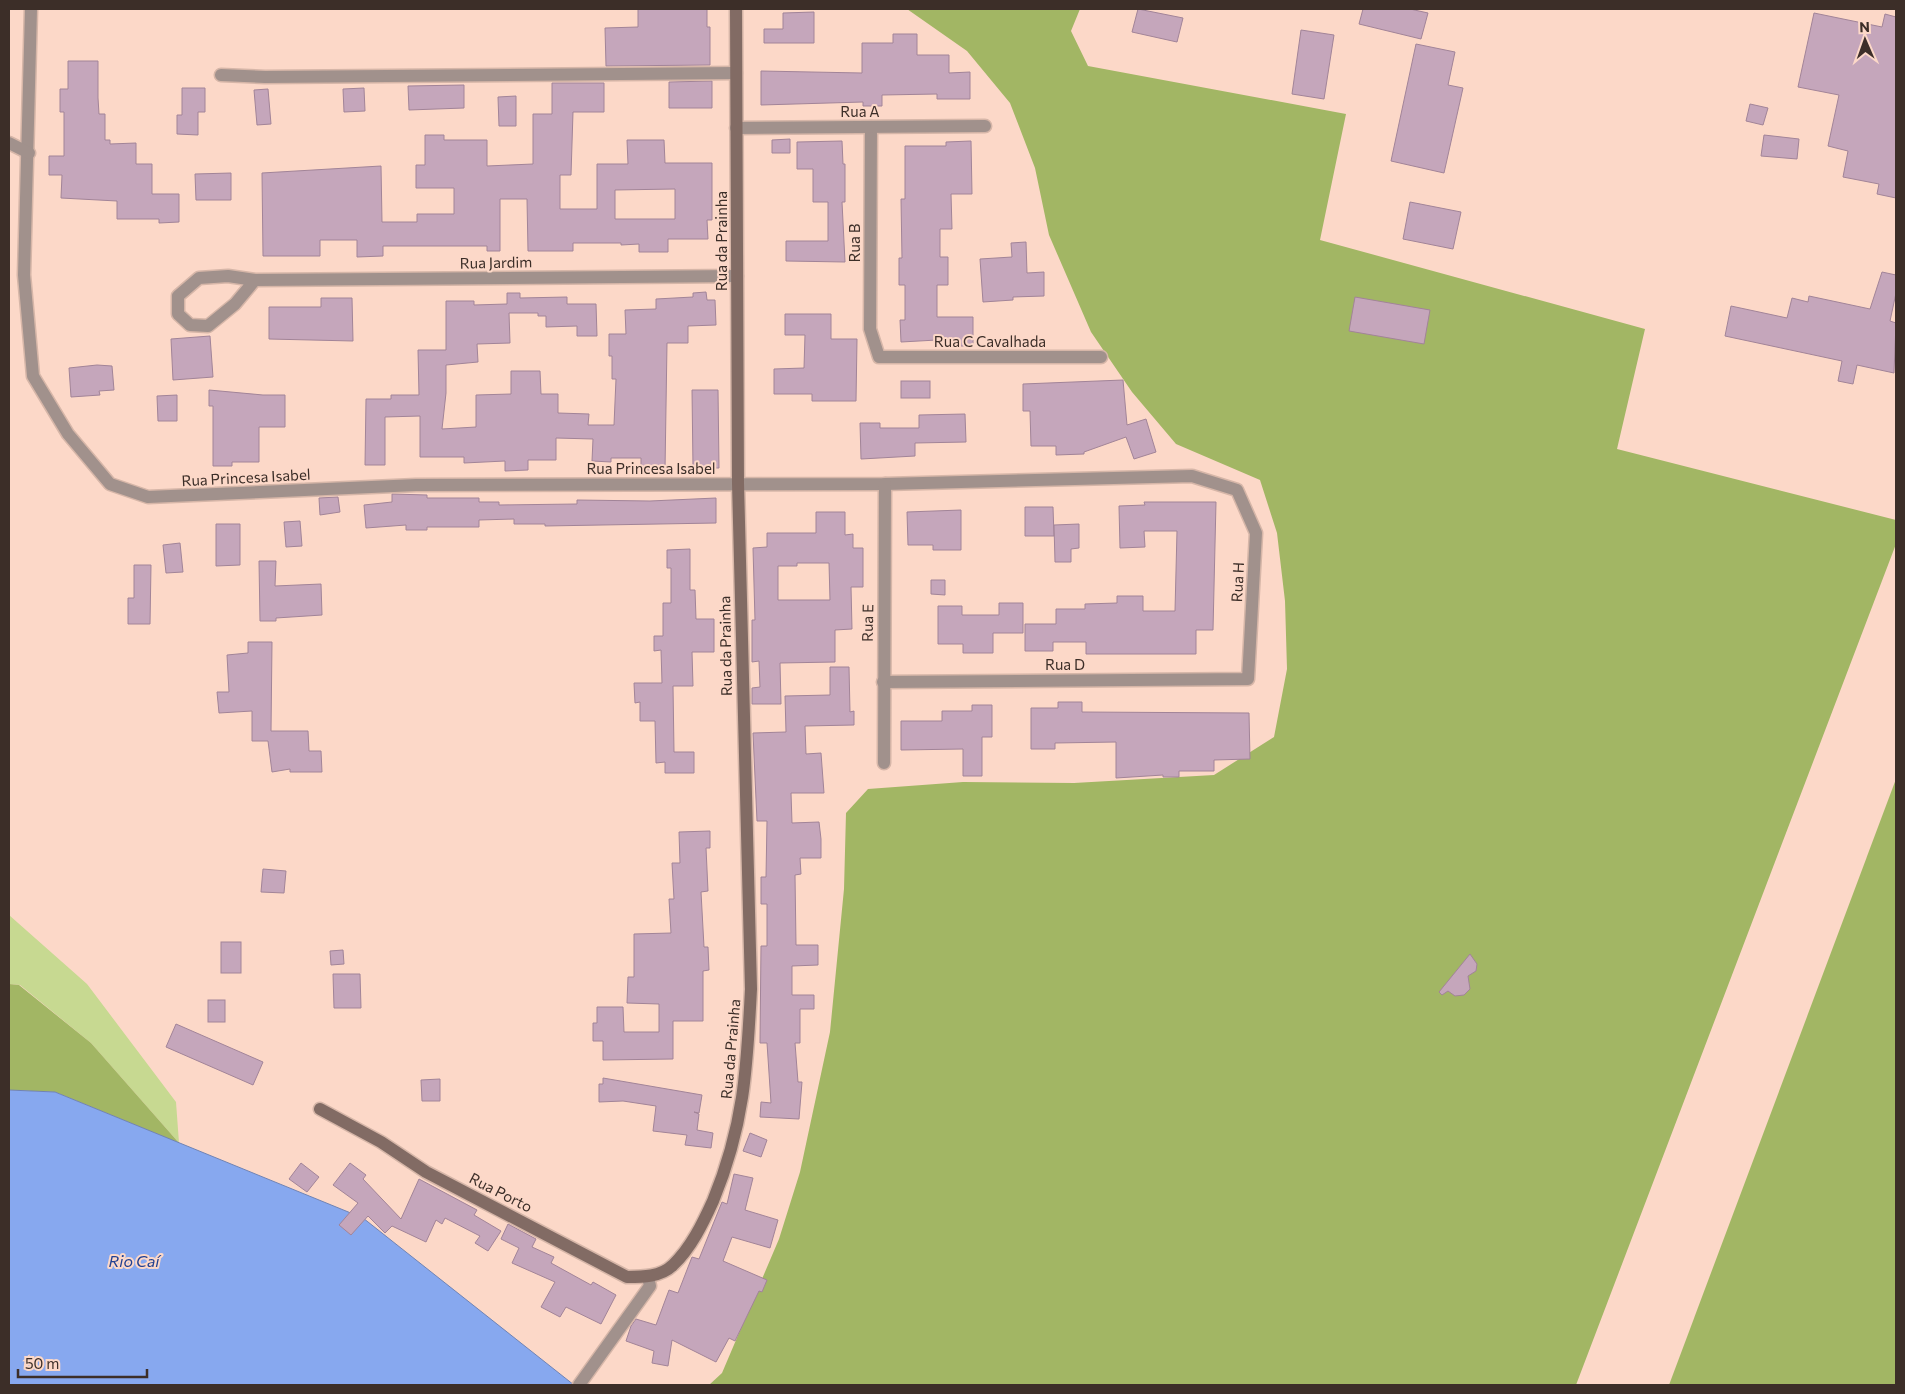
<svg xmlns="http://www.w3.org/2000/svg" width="1905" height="1394" viewBox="0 0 1905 1394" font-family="Commissioner,sans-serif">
  <rect width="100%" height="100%" fill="#fcd8c8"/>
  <!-- green -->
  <path fill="#c7d991" d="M9,915L87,984L176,1102L179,1143L91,1043L20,985L9,984Z"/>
  <!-- forest -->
  <g fill="#a2b664">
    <path d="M907,9H1080L1071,31L1088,66L1346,114L1320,240L1645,329L1617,449L1896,520V544L1576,1385H709L722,1373L779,1239L800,1172L830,1032L844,889L846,813L868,789L963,782L1074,783L1214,775L1274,737L1287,669L1285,601L1277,533L1260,480L1176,444L1132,392L1091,332L1049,235L1035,168L1010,103L967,51Z"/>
    <path d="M1896,779V1385H1669Z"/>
    <path d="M9,984L19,985L91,1043L179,1143L55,1092L9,1090Z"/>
  </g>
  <!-- water -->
  <path fill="#87a8ef" stroke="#7083b3" d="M9,1090L55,1092L363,1218L574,1385H9Z"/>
  <!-- building -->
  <g fill="#c5a6bb" stroke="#a28498" fill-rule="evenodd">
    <path d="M638,9H707V27H710V65L606,66L605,28L638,27Z"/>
    <path d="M1138,9L1183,18L1177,42L1132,32Z"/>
    <path d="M1363,9H1410L1428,13L1421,39L1359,24Z"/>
    <path d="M814,12V43H764V29H783V13Z"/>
    <path d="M1814,13L1882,27L1885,14L1896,17V198L1877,194L1879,184L1843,177L1848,151L1828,146L1839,95L1798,87Z"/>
    <path d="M1301,30L1334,35L1324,99L1292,94Z"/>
    <path d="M893,34H917V55H949V73L970,72V99H937V94L882,95V106H863V102L761,105V71L862,73V43H893Z"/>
    <path d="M1416,44L1455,52L1448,85L1463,88L1444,173L1391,161Z"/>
    <path d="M68,61H98V98L99,114H105V140H110V144L136,143V164H152V194H179V222L159,223V219H117V201L61,198L62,175H49V156H64V112H60V89H68Z"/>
    <path d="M712,81V108H669V82Z"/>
    <path d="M552,83H604V112H573L571,175H560V209H597V164H628L627,140H664L665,163H712V220H707L708,239H668V252H639V244L621,245V243H573V251H528L527,199H500V251H487V246H383V256L357,257V240H320V256H263L262,173L381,166L382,222H417V214H454V188H416V165H425V135H444V140H487V166L533,164V114H552ZM675,189V219H615V190Z"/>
    <path d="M464,85V108L409,110L408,86Z"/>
    <path d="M182,88H205V112H198V135L177,134V115H182Z"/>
    <path d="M364,88L365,111L344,112L343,89Z"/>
    <path d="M268,89L271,124L257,125L254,90Z"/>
    <path d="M516,96V126H499L498,97Z"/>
    <path d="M1750,104L1768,108L1763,125L1746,121Z"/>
    <path d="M1764,135L1799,139L1797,159L1761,156Z"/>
    <path d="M790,139V153H772V140Z"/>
    <path d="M842,141L843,164H845V202H842L845,262L786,261V241H828V202H813V169H797V142Z"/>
    <path d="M971,141L972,194H951L952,229H940V257H948V285H937V317H973V346H955V339L901,342L900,320H905V285H899V258H902L901,199H905V146H946V142Z"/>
    <path d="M231,173V200H196L195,174Z"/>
    <path d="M1410,202L1461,212L1453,249L1403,239Z"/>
    <path d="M1026,242L1027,273L1044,272V296L1013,297V300L983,302L980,259L1012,257L1011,243Z"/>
    <path d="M1882,272L1896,275V293L1890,321L1896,323L1894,373L1857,365L1853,384L1838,381L1842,361L1725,336L1731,306L1787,318L1792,298L1808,302L1809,296L1870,309Z"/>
    <path d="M706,292L707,300H715L716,325L688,326V343H667L665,470H641V458H611V462L592,461L593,439L556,438V460H528V470L505,471V461L464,463V457H420V416L385,417V465H365L366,399H391V395H419L418,350H446V301H474V305L507,304V293H520V298L567,297V304H596L597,336H577V326L546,327V316H538V313H509L510,343L477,344L478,362L446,365V393L442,429L476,427V395L511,394V371H540L541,394H558V413L589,414L588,425H614L616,379H612V356H609V334H626L625,310L656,309V299L693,297V293Z"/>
    <path d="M1355,297L1430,310L1424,344L1349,331Z"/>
    <path d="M321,298H352L353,341L269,339V307H321Z"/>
    <path d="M785,314H831V339H857L856,401H812V394H774V369L804,368L805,335H785Z"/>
    <path d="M210,336L213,377L173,380L171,339Z"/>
    <path d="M97,365L112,366L114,390L99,391L100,395L71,397L69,368Z"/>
    <path d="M1123,380L1127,425L1146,419L1156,452L1134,459L1126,437L1084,452V454L1056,455V446H1031L1030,411H1023V384Z"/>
    <rect x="901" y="381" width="29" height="17"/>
    <path d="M209,390L263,395H285V427H259V462H232V466H213V406H209Z"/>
    <path d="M692,390H718L719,468H693Z"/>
    <path d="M177,395V421H158L157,396Z"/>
    <path d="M965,414L966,442L915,443V456L861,459L860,423H880V428H919V415Z"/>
    <path d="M392,494L427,495V498H479V502H499V505L577,504V500L650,501L716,498V523L545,526V524H514V519L479,520V527H427V530H406V525L366,528L364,505L392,502Z"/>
    <path d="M338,497L340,512L320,515L319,498Z"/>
    <path d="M1144,502H1216L1213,630H1196V654H1086V642H1053V651H1025V624H1056V609H1085V604L1117,603V596H1143V611H1175L1177,531H1144L1145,547L1120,548L1119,506L1145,505Z"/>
    <path d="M1025,507H1053L1054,536H1025Z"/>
    <path d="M961,510V550H933V545H908L907,512Z"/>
    <path d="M816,512H845V535L853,534V548H863V587H851L852,629L835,630V662L780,663L781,704H752V688L760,687L759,661L752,662V620H755L753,548L767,547V533H816ZM797,563H829L830,600H778V566H797Z"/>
    <path d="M300,521L302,546L286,547L284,522Z"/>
    <path d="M216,524H240V565L216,566Z"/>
    <path d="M1079,524V548L1071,549V562H1055L1054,525Z"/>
    <path d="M180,543L183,572L166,573L163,545Z"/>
    <path d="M690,549V590H695L696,619H714V652H692L693,686H673L674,752H694V773H665V762L656,763L655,721H640V702L635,703L634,683H662L661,650L654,651V636H663V603H671V568H667V550Z"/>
    <path d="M259,561H276L275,586L321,584L322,615L276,618V621H260Z"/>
    <path d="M134,565H151L150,624H128V598H134Z"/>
    <path d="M931,580H945V595L931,594Z"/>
    <path d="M999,603H1023V633H993V653H963V644H938V606H962V615H999Z"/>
    <path d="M248,642H272L271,731H308L309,751H321L322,772H290V769L272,772L268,741H252V711L219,713L217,692H229L227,655L248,653Z"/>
    <path d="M830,667H849L850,712L854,711V725L805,726L806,754L821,753L824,793H791L792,823L819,822L821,839V858H800L801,874L795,875L796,945H818V965L792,966V995H814V1009H800V1043H795L798,1082H802L799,1119L760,1117L761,1102L771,1103L767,1043H760L761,946H767V904H761V877H766L767,821H757L753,733L786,732L785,696L830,695Z"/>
    <path d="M1058,702H1082V712L1249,713L1250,759L1214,760V771H1179V777H1163V775L1116,778V742L1055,743V749H1031V708H1058Z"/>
    <path d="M972,705H992V737H982V776H963V749L901,750V721H942V711H972Z"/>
    <path d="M710,831V848H706L708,891L701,892L704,947H708L709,970L703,971V1021H673V1059L603,1060V1041H593V1023H597V1007H623L624,1032H659V1004L627,1003L628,977H634V934L671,933L669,899H674L672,863H680L679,832Z"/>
    <path d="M263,869L286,871L284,893L261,892Z"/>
    <rect x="221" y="942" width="20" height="31"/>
    <path d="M343,950L344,964L331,965L330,951Z"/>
    <path d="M1470,954L1477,964L1476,971L1468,976L1470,989L1464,995L1455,996L1448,991L1442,995L1439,992Z"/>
    <path d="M333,974H360L361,1008H334Z"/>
    <rect x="208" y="1000" width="17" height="22"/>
    <path d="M176,1024L263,1062L253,1085L166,1047Z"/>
    <path d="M603,1078L702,1095L699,1113L694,1112L699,1114L697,1130L713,1133L711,1148L685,1145L687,1135L653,1131L656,1106L623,1101L599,1102V1084H603Z"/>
    <path d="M440,1079V1101H422L421,1080Z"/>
    <path d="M750,1133L767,1140L761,1157L743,1151Z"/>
    <path d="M301,1163L319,1177L307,1192L289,1179Z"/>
    <path d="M350,1163L366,1175L363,1179L401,1219L419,1179L477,1210L474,1215L501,1231L488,1251L475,1243L480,1236L445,1218L442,1224L436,1220L426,1242L392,1226L385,1233L368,1216L351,1235L339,1225L358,1203L333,1185Z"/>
    <path d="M734,1174L753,1178L745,1210L778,1220L770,1248L732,1237L723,1261L767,1280L762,1292L759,1291L735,1341L729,1338L716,1362L672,1340L668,1366L652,1363L654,1351L626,1341L631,1326L636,1319L656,1325L669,1290L678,1293L692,1257L699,1259L722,1202L727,1204Z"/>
    <path d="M508,1224L536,1239L532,1247L554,1257L551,1263L591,1285L593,1282L616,1295L601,1324L566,1307L560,1317L541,1307L555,1282L512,1263L519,1248L501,1239Z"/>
  </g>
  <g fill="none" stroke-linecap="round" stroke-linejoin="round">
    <defs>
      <g id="street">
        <path d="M31,9L24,275L33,376L68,434L110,484L148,497L416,485L885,484L1192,476L1237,490L1256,533L1248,679L883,682"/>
        <path d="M221,75L265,77L736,73"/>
        <path d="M871,127L870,329L879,357H1101"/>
        <path d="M736,128L985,126"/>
        <path d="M9,143L29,153"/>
        <path d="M255,280L235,304L208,326L190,325L178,314V296L199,278L228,276L255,280L737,276"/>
        <path d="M884,763L885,484"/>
        <path d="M579,1385L650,1286L648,1277"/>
      </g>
      <path id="secondary" d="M320,1109L381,1142L426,1172L627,1277C642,1277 661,1277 673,1265C691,1248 703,1223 713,1201C744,1126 747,1069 751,989L738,483L736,9"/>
    </defs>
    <!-- street casing -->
    <use href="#street" stroke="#d6b6a8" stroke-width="15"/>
    <!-- secondary casing -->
    <use href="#secondary" stroke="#d6b6a8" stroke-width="15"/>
    <!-- street -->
    <use href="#street" stroke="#a1918c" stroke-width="12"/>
    <!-- secondary -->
    <use href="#secondary" stroke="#826b64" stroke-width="12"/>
  </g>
  <g text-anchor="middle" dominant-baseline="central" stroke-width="4" stroke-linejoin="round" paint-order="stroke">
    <!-- street labels -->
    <g font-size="15" fill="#3c2e28" stroke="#fcd8c8">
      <text x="860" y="111">Rua A</text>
      <text transform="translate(721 241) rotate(-90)">Rua da Prainha</text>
      <text transform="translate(854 243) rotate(-90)">Rua B</text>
      <text transform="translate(496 262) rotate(-1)">Rua Jardim</text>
      <text x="990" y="341">Rua C Cavalhada</text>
      <text x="651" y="468">Rua Princesa Isabel</text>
      <text transform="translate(246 477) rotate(-3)">Rua Princesa Isabel</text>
      <text transform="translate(1237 582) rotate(-87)">Rua H</text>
      <text transform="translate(867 623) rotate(-89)">Rua E</text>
      <text transform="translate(725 646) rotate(-91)">Rua da Prainha</text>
      <text x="1065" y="664">Rua D</text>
      <text transform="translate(730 1049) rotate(-85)">Rua da Prainha</text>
      <text transform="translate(501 1192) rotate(27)">Rua Porto</text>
    </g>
    <!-- water labels -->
    <g font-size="16" font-style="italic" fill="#214091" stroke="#fcd8c8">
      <text x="134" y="1260">Rio Caí</text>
    </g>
  </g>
  <!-- border -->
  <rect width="1905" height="1394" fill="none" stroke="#3c2e28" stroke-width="20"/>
  <!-- north arrow -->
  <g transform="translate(1865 40) rotate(358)" stroke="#fcd8c8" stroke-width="4" paint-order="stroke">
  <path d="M0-4L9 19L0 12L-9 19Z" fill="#3c2e28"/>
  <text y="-8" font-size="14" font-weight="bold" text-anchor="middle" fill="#3c2e28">N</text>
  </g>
  <!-- scale -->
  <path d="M18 1369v8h129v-8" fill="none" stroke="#3c2e28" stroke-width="2.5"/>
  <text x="25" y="1369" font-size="15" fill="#3c2e28" stroke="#fcd8c8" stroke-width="4" paint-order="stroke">50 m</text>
</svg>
